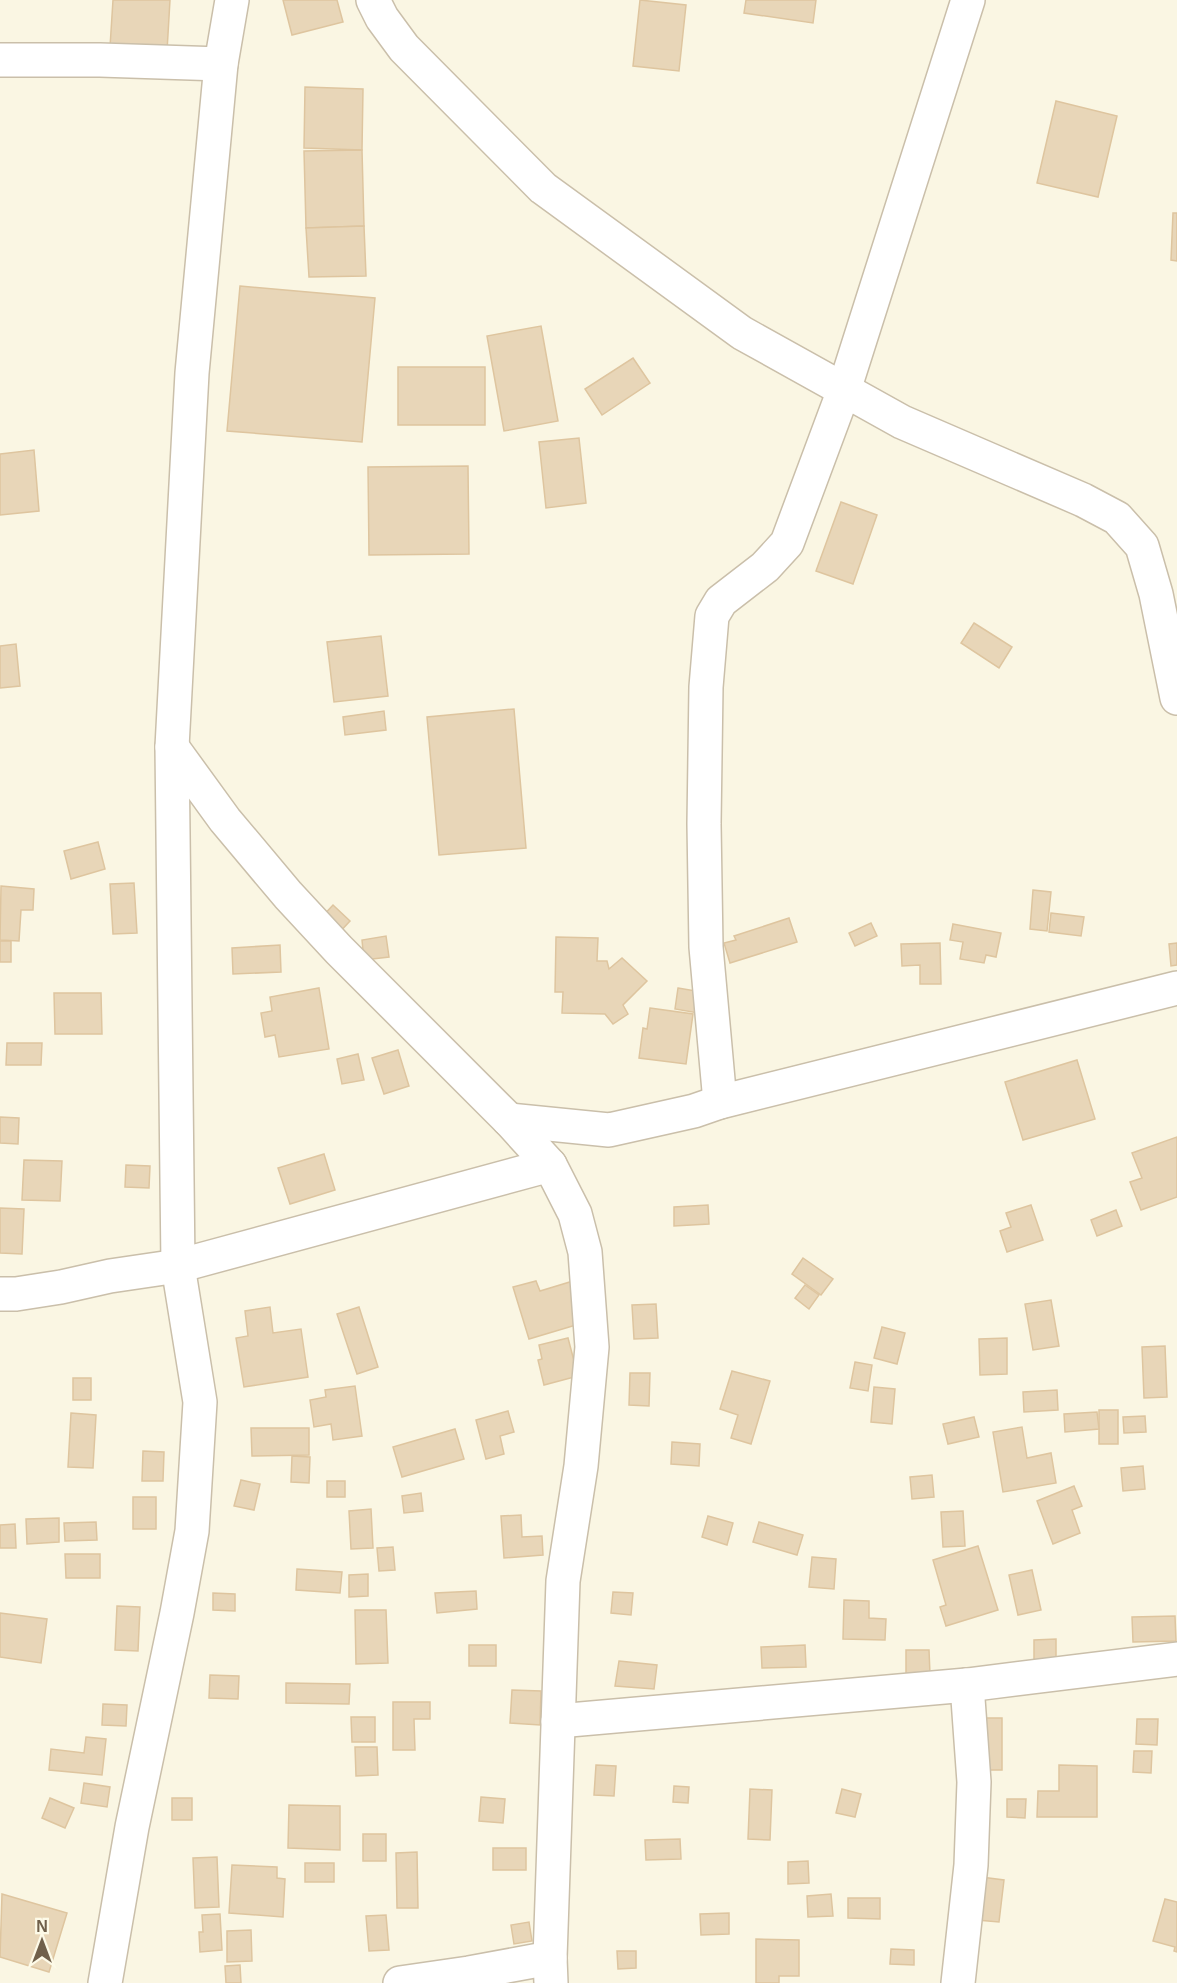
<svg xmlns="http://www.w3.org/2000/svg" width="1177" height="1983" viewBox="0 0 1177 1983" font-family="Helvetica,sans-serif">
  <rect width="100%" height="100%" fill="#faf6e3"/>
  <!-- building -->
  <g fill="#e8d6b8" stroke="#dec59f" stroke-width="1.5">
    <path d="M113,0H170L167,51L110,47Z"/>
    <path d="M283,0H337L343,22L292,35Z"/>
    <path d="M640,0L686,5L679,71L633,66Z"/>
    <path d="M746,0H816L813,23L744,13Z"/>
    <path d="M305,87L363,89L362,150L304,148Z"/>
    <path d="M1056,101L1117,116L1098,197L1037,183Z"/>
    <path d="M362,150L364,226L306,228L304,151Z"/>
    <path d="M1173,213H1177V261L1171,260Z"/>
    <path d="M364,226L366,276L309,277L306,228Z"/>
    <path d="M240,286L375,298L362,442L227,431Z"/>
    <path d="M541,326L558,421L504,431L487,336Z"/>
    <path d="M633,358L650,383L602,415L585,389Z"/>
    <rect x="398" y="367" width="87" height="58"/>
    <path d="M579,438L586,503L546,508L539,442Z"/>
    <path d="M34,450L39,511L0,515V454Z"/>
    <path d="M468,466L469,554L369,555L368,467Z"/>
    <path d="M841,502L877,515L853,584L816,571Z"/>
    <path d="M974,623L1012,647L999,668L961,643Z"/>
    <path d="M381,636L388,696L334,702L327,642Z"/>
    <path d="M16,644L20,686L0,688V646Z"/>
    <path d="M514,709L526,848L439,855L427,717Z"/>
    <path d="M384,711L386,730L345,735L343,717Z"/>
    <path d="M98,842L105,869L71,879L64,851Z"/>
    <path d="M134,883L137,933L113,934L110,884Z"/>
    <path d="M1,886L34,889L33,910H21L19,941L0,940Z"/>
    <path d="M1033,890L1051,892L1047,931L1030,929Z"/>
    <path d="M333,905L350,921L337,935L320,919Z"/>
    <path d="M1051,913L1084,917L1081,936L1049,932Z"/>
    <path d="M789,918L797,942L730,963L724,943L736,940L734,936Z"/>
    <path d="M871,923L877,936L855,946L849,933Z"/>
    <path d="M953,924L1001,933L996,957L986,955L984,963L960,959L963,942L950,940Z"/>
    <path d="M386,936L389,957L364,960L362,940Z"/>
    <path d="M556,937L598,938L597,961H607L609,969L622,958L647,981L623,1005L628,1014L613,1024L605,1014L562,1013L563,992H555Z"/>
    <rect x="0" y="941" width="11" height="21"/>
    <path d="M940,943L941,984H920V965L902,966L901,944Z"/>
    <path d="M1177,943V965L1171,966L1169,944Z"/>
    <path d="M280,945L281,972L233,974L232,948Z"/>
    <path d="M319,988L329,1049L279,1057L275,1035L265,1037L261,1013L272,1011L270,997Z"/>
    <path d="M678,988L702,992L698,1013L675,1009Z"/>
    <path d="M54,993H101L102,1034H55Z"/>
    <path d="M650,1008L693,1014L686,1064L639,1058L643,1028L647,1029Z"/>
    <path d="M7,1043H42L41,1065H6Z"/>
    <path d="M398,1050L409,1086L384,1094L372,1058Z"/>
    <path d="M358,1054L364,1080L342,1084L337,1059Z"/>
    <path d="M1077,1060L1095,1119L1023,1140L1005,1082Z"/>
    <path d="M0,1117L19,1118L18,1144L0,1143Z"/>
    <path d="M1177,1137V1197L1141,1210L1130,1182L1142,1178L1132,1153Z"/>
    <path d="M324,1154L335,1190L290,1204L278,1168Z"/>
    <path d="M24,1160L62,1161L60,1201L22,1200Z"/>
    <path d="M126,1165L150,1166L149,1188L125,1187Z"/>
    <path d="M708,1205L709,1224L674,1226V1207Z"/>
    <path d="M1031,1205L1043,1240L1007,1252L1000,1231L1011,1227L1006,1213Z"/>
    <path d="M0,1208L24,1209L22,1254L0,1253Z"/>
    <path d="M1116,1210L1122,1226L1097,1236L1091,1220Z"/>
    <path d="M803,1258L833,1279L821,1295L792,1274Z"/>
    <path d="M536,1281L540,1291L573,1281L586,1322L529,1339L513,1287Z"/>
    <path d="M805,1285L819,1295L809,1309L795,1298Z"/>
    <path d="M1051,1300L1059,1346L1033,1350L1025,1304Z"/>
    <path d="M656,1304L658,1338L634,1339L632,1305Z"/>
    <path d="M270,1307L273,1333L301,1329L308,1377L244,1387L236,1338L248,1336L245,1311Z"/>
    <path d="M359,1307L378,1367L357,1374L337,1314Z"/>
    <path d="M882,1327L905,1333L897,1364L874,1358Z"/>
    <path d="M568,1338L578,1376L544,1385L538,1360L542,1359L539,1345Z"/>
    <path d="M1007,1338V1374L980,1375L979,1339Z"/>
    <path d="M1165,1346L1167,1397L1144,1398L1142,1347Z"/>
    <path d="M855,1362L872,1365L868,1391L850,1388Z"/>
    <path d="M732,1371L770,1381L751,1444L731,1438L738,1415L720,1409Z"/>
    <path d="M630,1373H650L649,1406L629,1405Z"/>
    <rect x="73" y="1378" width="18" height="22"/>
    <path d="M355,1386L362,1436L333,1440L331,1424L314,1427L310,1400L326,1397L325,1390Z"/>
    <path d="M874,1387L895,1389L892,1424L871,1422Z"/>
    <path d="M1057,1390L1058,1410L1024,1412L1023,1392Z"/>
    <rect x="1099" y="1410" width="19" height="34"/>
    <path d="M508,1411L514,1432L500,1436L504,1454L486,1459L476,1420Z"/>
    <path d="M1097,1412L1099,1429L1065,1432L1064,1414Z"/>
    <path d="M71,1413L96,1415L93,1468L68,1467Z"/>
    <path d="M1145,1416L1146,1432L1124,1433L1123,1417Z"/>
    <path d="M974,1417L979,1437L948,1444L943,1424Z"/>
    <path d="M1022,1427L1027,1458L1051,1453L1056,1483L1003,1492L993,1432Z"/>
    <path d="M251,1428H309V1455L252,1456Z"/>
    <path d="M455,1429L464,1459L402,1477L393,1447Z"/>
    <path d="M672,1442L700,1444L699,1466L671,1464Z"/>
    <path d="M143,1451L164,1452L163,1481H142Z"/>
    <path d="M292,1456L310,1457L309,1483L291,1482Z"/>
    <path d="M1143,1466L1145,1489L1123,1491L1121,1468Z"/>
    <path d="M932,1475L934,1497L912,1499L910,1477Z"/>
    <path d="M241,1480L260,1484L254,1510L234,1506Z"/>
    <rect x="327" y="1481" width="18" height="16"/>
    <path d="M1074,1486L1082,1506L1072,1510L1080,1533L1053,1544L1037,1501Z"/>
    <path d="M421,1493L423,1511L404,1513L402,1496Z"/>
    <rect x="133" y="1497" width="23" height="32"/>
    <path d="M371,1509L373,1548L351,1549L349,1511Z"/>
    <path d="M963,1511L965,1546L943,1547L941,1512Z"/>
    <path d="M521,1515L522,1537L542,1536L543,1555L504,1558L501,1516Z"/>
    <path d="M708,1516L733,1523L727,1545L702,1537Z"/>
    <path d="M59,1518V1542L27,1544L26,1519Z"/>
    <path d="M96,1522L97,1540L65,1541L64,1523Z"/>
    <path d="M759,1522L803,1535L797,1555L753,1542Z"/>
    <path d="M15,1524L16,1548H0V1525Z"/>
    <path d="M978,1546L998,1610L946,1626L940,1607L946,1605L933,1560Z"/>
    <path d="M393,1547L395,1570L379,1571L377,1548Z"/>
    <path d="M65,1554H100V1578H66Z"/>
    <path d="M812,1557L836,1559L834,1589L809,1587Z"/>
    <path d="M297,1569L342,1572L340,1593L296,1590Z"/>
    <path d="M1032,1570L1041,1610L1018,1615L1009,1575Z"/>
    <path d="M368,1574V1596L349,1597V1575Z"/>
    <path d="M476,1591L477,1609L437,1613L435,1593Z"/>
    <path d="M613,1592L633,1593L631,1615L611,1613Z"/>
    <path d="M213,1593L235,1594V1611L213,1610Z"/>
    <path d="M844,1600L869,1601V1618L886,1619L885,1640L843,1639Z"/>
    <path d="M117,1606L140,1607L138,1651L115,1650Z"/>
    <path d="M355,1610H386L388,1663L356,1664Z"/>
    <path d="M0,1613L47,1619L41,1663L0,1657Z"/>
    <path d="M1175,1616L1176,1641L1133,1642L1132,1617Z"/>
    <path d="M1056,1639V1660L1034,1661V1640Z"/>
    <rect x="469" y="1645" width="27" height="21"/>
    <path d="M805,1645L806,1667L762,1668L761,1647Z"/>
    <path d="M906,1650H929L930,1674L906,1675Z"/>
    <path d="M619,1661L657,1665L654,1689L615,1686Z"/>
    <path d="M210,1675L239,1676L238,1699L209,1698Z"/>
    <path d="M286,1683L350,1684L349,1704L286,1703Z"/>
    <path d="M512,1690L541,1691L540,1725L510,1723Z"/>
    <path d="M393,1702H430V1719H414L415,1750H393Z"/>
    <path d="M103,1704L127,1705L126,1726L102,1725Z"/>
    <path d="M351,1717H375V1742H352Z"/>
    <path d="M981,1718H1002V1770H980Z"/>
    <path d="M1137,1719H1158L1157,1745L1136,1744Z"/>
    <path d="M86,1737L106,1739L102,1775L49,1770L51,1749L84,1753Z"/>
    <path d="M355,1747H377L378,1775L356,1776Z"/>
    <path d="M1134,1751H1152L1151,1773L1133,1772Z"/>
    <path d="M596,1765L616,1766L614,1796L594,1795Z"/>
    <path d="M1059,1765L1097,1766V1817H1037L1038,1791H1059Z"/>
    <path d="M84,1783L110,1787L107,1807L81,1803Z"/>
    <path d="M674,1786L689,1787L688,1803L673,1802Z"/>
    <path d="M750,1789L772,1790L770,1840L748,1839Z"/>
    <path d="M842,1789L861,1794L855,1817L836,1813Z"/>
    <path d="M481,1797L505,1799L503,1823L479,1821Z"/>
    <path d="M50,1798L74,1808L65,1828L42,1818Z"/>
    <rect x="172" y="1798" width="20" height="22"/>
    <path d="M1007,1799H1026L1025,1818L1007,1817Z"/>
    <path d="M289,1805L340,1806V1850L288,1848Z"/>
    <rect x="363" y="1834" width="23" height="27"/>
    <path d="M680,1839L681,1859L646,1860L645,1840Z"/>
    <rect x="493" y="1848" width="33" height="22"/>
    <path d="M417,1852L418,1908H397L396,1853Z"/>
    <path d="M217,1857L219,1907L195,1908L193,1858Z"/>
    <path d="M808,1861L809,1883L788,1884V1862Z"/>
    <rect x="305" y="1863" width="29" height="19"/>
    <path d="M232,1865L277,1867V1878L285,1879L283,1917L229,1913Z"/>
    <path d="M981,1877L1004,1880L999,1922L977,1920Z"/>
    <path d="M2,1894L67,1913L49,1972L0,1957Z"/>
    <path d="M831,1894L833,1916L808,1917L807,1896Z"/>
    <path d="M848,1898H880V1919L848,1918Z"/>
    <path d="M1165,1899L1177,1902V1952L1174,1951L1175,1947L1153,1941Z"/>
    <path d="M729,1913V1934L701,1935L700,1914Z"/>
    <path d="M220,1914L222,1950L200,1952L199,1932H203L202,1915Z"/>
    <path d="M386,1915L389,1950L369,1951L366,1916Z"/>
    <path d="M529,1922L532,1941L514,1944L511,1925Z"/>
    <path d="M251,1930L252,1961L227,1962V1931Z"/>
    <path d="M756,1939L799,1940V1976H779V1983H756Z"/>
    <path d="M891,1949L914,1950V1965L890,1964Z"/>
    <path d="M617,1951H636V1968L618,1969Z"/>
    <path d="M240,1965L241,1983H226L225,1966Z"/>
  </g>
  <g fill="none" stroke-linecap="round" stroke-linejoin="round">
    <defs>
      <g id="minor">
        <path d="M373,0L382,18L404,48L543,188L742,333L902,422L1083,500L1117,518L1142,546L1156,594L1177,698"/>
        <path d="M0,60H100L221,64"/>
        <path d="M172,747L225,820L288,895L339,950L509,1120L550,1165L575,1214L585,1252L592,1347L581,1466L563,1581L550,1958L551,1983"/>
        <path d="M720,1102L706,947L704,824L706,687L712,616L721,601L765,567L787,543L844,390L968,0"/>
        <path d="M509,1120L609,1130L694,1111L720,1102L1177,988"/>
        <path d="M0,1294H16L61,1287L110,1276L178,1266L550,1165"/>
        <path d="M558,1721L967,1685L1177,1659"/>
        <path d="M105,1983L132,1827L177,1613L192,1531L200,1402L178,1266L172,747L192,373L221,64L232,0"/>
        <path d="M400,1983L469,1973L550,1958"/>
        <path d="M958,1983L971,1865L974,1782L967,1685"/>
      </g>
    </defs>
    <!-- minor casing -->
    <use href="#minor" stroke="#cabfaa" stroke-width="36"/>
    <!-- minor -->
    <use href="#minor" stroke="#fff" stroke-width="33"/>
  </g>
  <!-- north arrow -->
  <g transform="translate(42 1941)" stroke="#fdfae8" stroke-width="4.5" paint-order="stroke">
  <path d="M0-4.5L10 22L0 15L-10 22Z" fill="#70604b"/>
  <text y="-9" font-size="16" font-weight="bold" text-anchor="middle" fill="#70604b">N</text>
  </g>
</svg>
